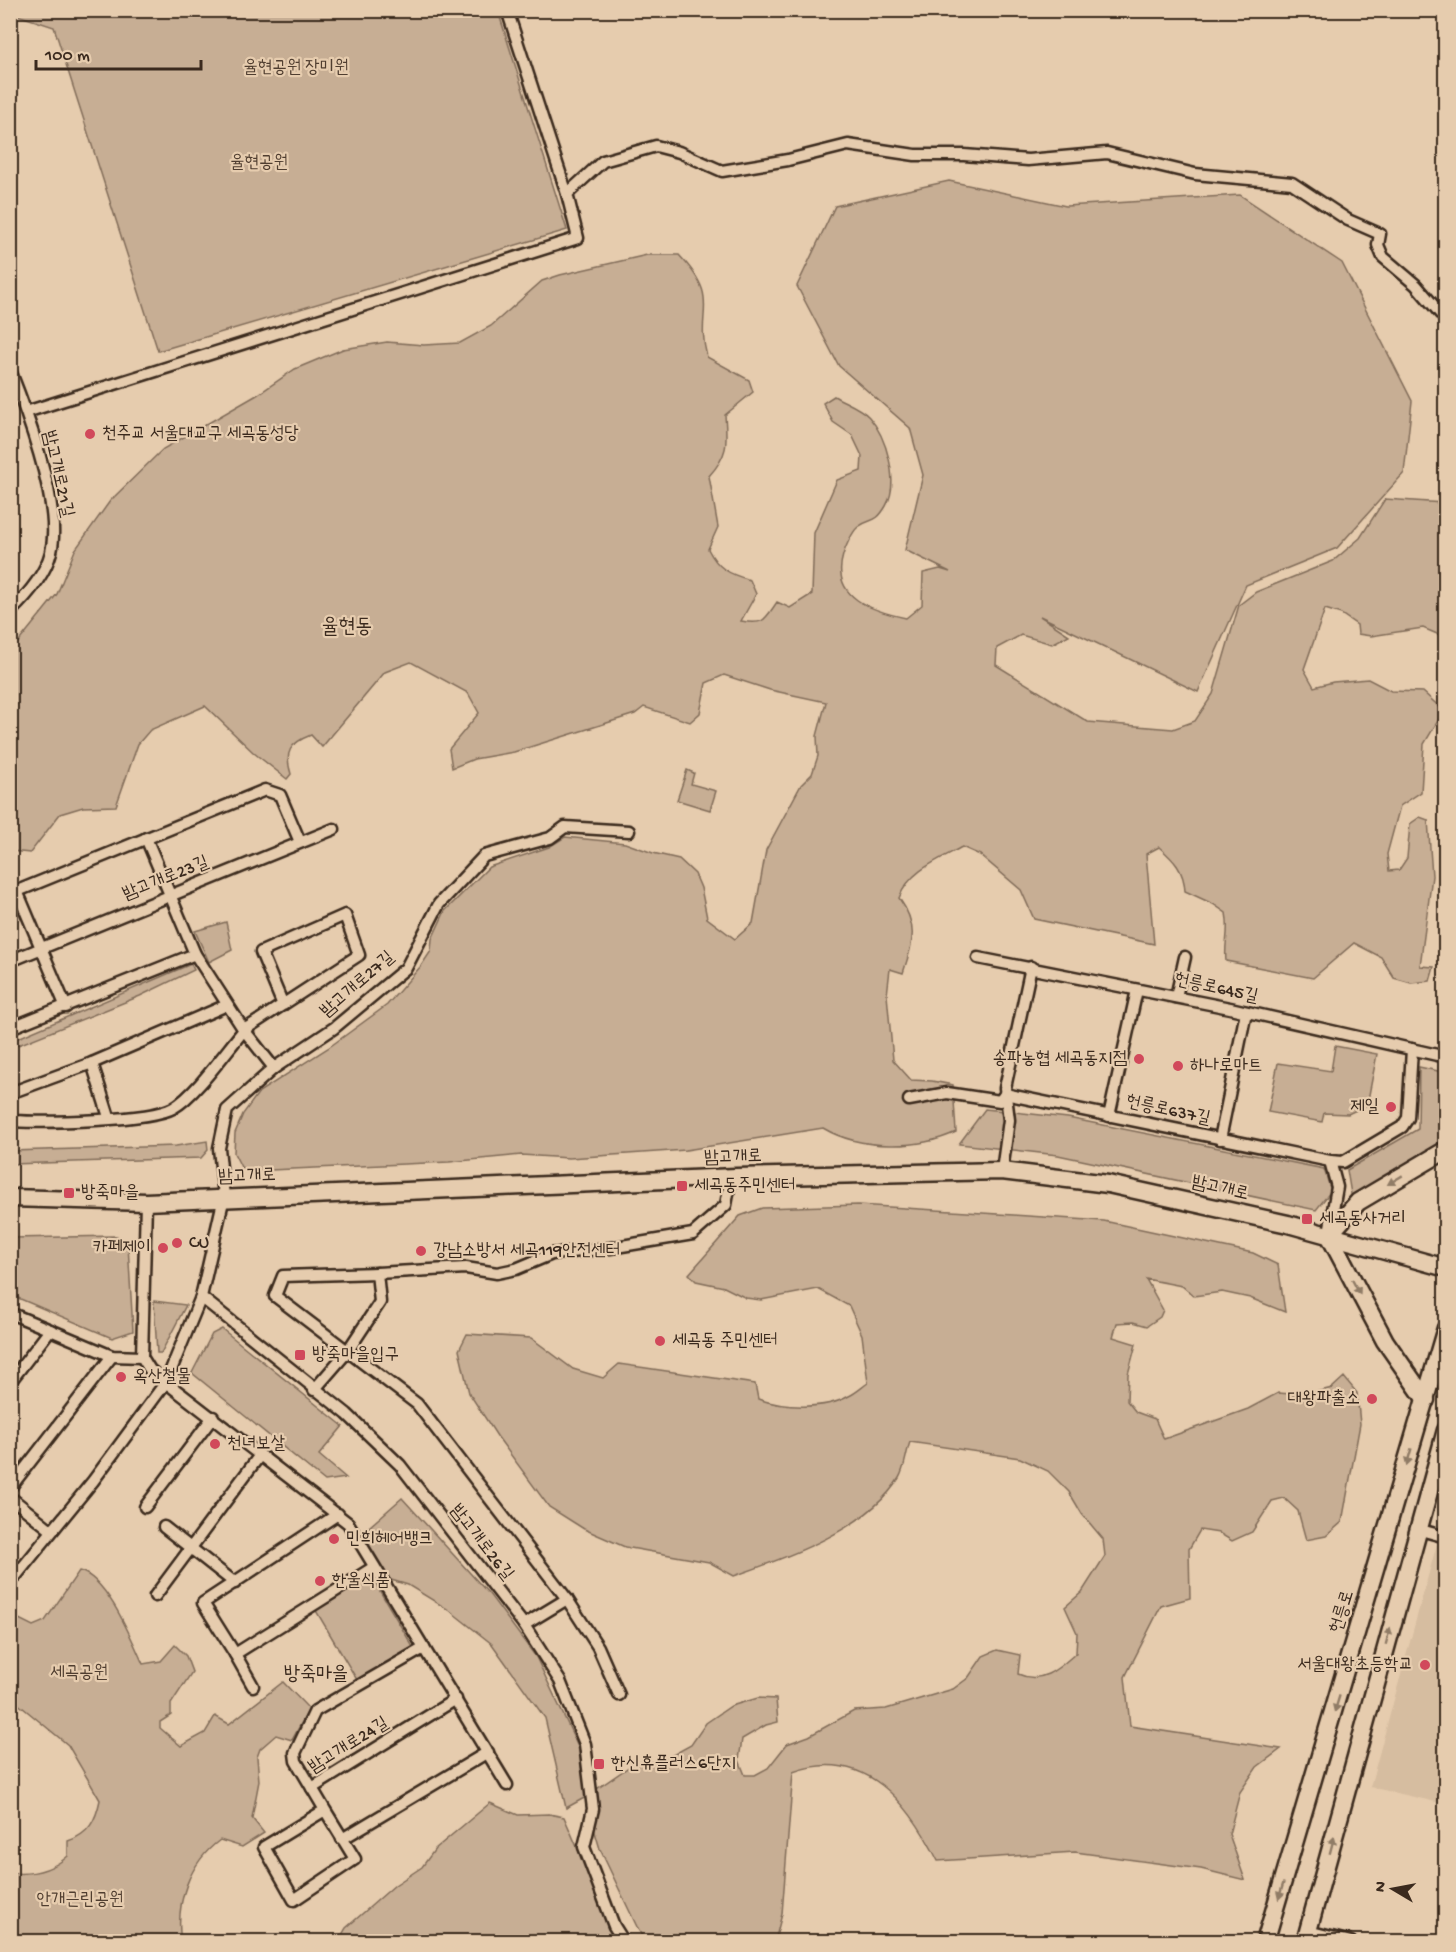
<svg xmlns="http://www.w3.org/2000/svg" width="1456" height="1952" viewBox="0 0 1456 1952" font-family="'Gochi Hand','Poor Story',sans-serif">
  <rect width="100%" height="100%" fill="#e6ccae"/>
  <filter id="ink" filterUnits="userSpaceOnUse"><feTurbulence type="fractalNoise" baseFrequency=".0167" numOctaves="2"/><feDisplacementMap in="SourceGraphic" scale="12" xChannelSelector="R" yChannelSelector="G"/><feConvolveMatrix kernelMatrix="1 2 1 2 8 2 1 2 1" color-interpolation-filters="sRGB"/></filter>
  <g filter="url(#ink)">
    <!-- built -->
    <path fill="#d6bda0" d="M1438,1540L1446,1542L1445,1804L1370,1787Z"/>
    <!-- green -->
    <g fill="#c7ae94" stroke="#816c59" stroke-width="1.5">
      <path d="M10,11H498L567,230L158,351L54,27L11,13Z"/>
      <path d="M949,181L1066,206L1240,195L1342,263L1412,401L1404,473L1337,548L1246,585L1198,692L1040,616L1069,635L1052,644L1021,635L997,648L996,665L1088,722L1173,729L1195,721L1213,694L1239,605L1256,592L1333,561L1360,538L1385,499L1443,503L1442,636L1423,628L1371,636L1358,634L1357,625L1341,614L1325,609L1304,669L1314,687L1333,682L1368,679L1391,691L1423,692L1444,711L1424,744L1421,792L1400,806L1387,854L1389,871L1399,870L1407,858L1410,824L1420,817L1428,820L1432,876L1420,966L1434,967L1430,981L1411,983L1394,978L1381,957L1354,943L1313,978L1226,961C1224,942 1230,932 1226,913L1213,904L1185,891C1184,870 1174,860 1159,847L1146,854L1154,944L1034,919L1021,890L980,855L962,847C938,860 909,871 899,898C919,926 913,942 903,973L890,969L887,995L893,1060L911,1080L932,1081L953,1085L956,1132C918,1150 860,1150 823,1128L686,1150L569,1158L521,1155L449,1162L248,1171L241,1167L234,1153L235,1133L243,1114L259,1092L328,1048L387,1005L421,966L431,951L432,939L445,911L489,867L549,847L565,837L625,843L653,853L679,859L695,874L701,888L707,918L735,939L753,923L766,850L801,785L812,774L818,756L817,736L826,702L770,690L724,675L706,683L700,713L690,722L644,707L635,714L610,722L514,752L474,759L452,768L449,749L479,713L468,693L411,662L385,672L322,747L311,735C290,743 284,752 291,774L287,779L254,753L205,706L150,730L138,744L116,806L83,807L60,814L30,853L11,851V651L57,594L75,550L110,501L163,449L257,395L295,369L343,349L387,342L424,345L460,343L491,326L542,281L560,275L647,255H679C723,302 694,308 707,357L749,380L753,392L725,415C727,443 729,454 709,476L718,527L708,549C718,569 729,574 750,580L756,594L741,621C764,625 764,621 777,602L790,608L812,594L814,533L837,480L861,471L862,456L852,435L833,422L823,403L834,396C844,402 861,408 869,417C886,436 900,482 886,506C875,525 871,517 858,527C852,532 845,548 843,555C830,598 873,611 906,618L922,605L923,573L940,569L950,572L905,550L923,475L910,428L839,366L797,286L835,206Z"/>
      <path d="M687,770L694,773L691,784L716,791L710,810L677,800Z"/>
      <path d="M226,922L232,950L209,962L195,931Z"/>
      <path d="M191,964L194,970L140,996L11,1048V1041Z"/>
      <path d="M1335,1046L1377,1054L1367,1105L1348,1114L1324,1113L1322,1122L1268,1112L1278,1063L1331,1071Z"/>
      <path d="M1419,1067L1438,1071L1445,1080L1443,1143L1352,1200L1347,1170L1418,1129Z"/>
      <path d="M985,1109L1068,1118L1324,1169L1331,1191L1316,1210L1058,1155L959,1144Z"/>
      <path d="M207,1141L208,1150L201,1158L11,1164V1151L176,1146Z"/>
      <path d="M858,1205L1104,1221L1253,1253L1278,1265L1285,1312L1250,1298L1222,1292L1194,1296L1182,1286L1146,1279L1163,1310L1160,1317L1147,1326L1133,1322L1117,1323L1113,1337L1136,1344L1128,1374L1127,1401L1136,1412L1155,1419L1164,1439L1248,1409L1278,1393L1304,1395L1332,1388L1344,1377L1357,1393L1360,1424L1342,1522L1326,1536L1306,1540L1298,1511L1284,1498L1272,1501L1252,1532L1232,1541L1219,1533L1200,1530L1189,1549L1190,1598L1161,1606L1125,1677L1130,1726L1281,1749L1257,1767L1240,1792L1229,1834L1245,1880L1201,1869L1075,1852L938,1861C909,1803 865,1746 793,1772L782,1914L775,1941H645L639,1931L600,1849L590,1815L594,1791L636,1762H660L691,1745L706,1723L731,1706L758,1698L776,1699L778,1722L766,1725L742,1739L739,1760L745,1775H755L768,1768L787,1744L809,1736L854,1711L886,1709L953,1689L968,1678L983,1656L997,1650L1020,1655L1018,1674C1042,1685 1059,1668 1076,1653L1077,1633L1065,1607L1082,1592L1105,1556L1103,1539L1082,1514L1069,1492L1048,1471L1020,1458L910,1442C906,1453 905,1468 899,1478C868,1529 788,1557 734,1576L709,1562L625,1547L584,1529L549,1507L497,1436L469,1393L459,1350L467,1334L531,1338L573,1369L603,1378L619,1364L755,1384L758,1399C783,1408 825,1410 849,1396C856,1393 862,1387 868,1383L862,1335L849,1306L818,1289L761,1300L746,1298L724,1287L696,1281L689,1274L740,1216L762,1208Z"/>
      <path d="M117,1236L128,1245L133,1331L112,1338L11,1295V1238Z"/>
      <path d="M154,1301L186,1305L161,1353H157Z"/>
      <path d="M222,1329L343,1426L319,1455L346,1478L325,1481L192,1373L212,1334Z"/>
      <path d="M402,1498L489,1594L536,1657L578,1746L586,1797L566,1808L545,1718L492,1644L449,1610L408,1585L388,1579L361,1534Z"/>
      <path d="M79,1571C107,1577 132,1640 143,1664L161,1661L175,1645L186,1656L192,1672L171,1704V1715L160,1722V1728L181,1746L205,1733L215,1716L229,1724L283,1682L309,1709L292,1740L276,1735L260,1749L257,1757L259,1781L252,1818L264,1833L242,1847L220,1840C189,1863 175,1903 181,1941H11V1873C32,1875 51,1871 68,1856V1841C89,1834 96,1820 100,1800L68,1745L11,1698V1615L33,1626L45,1621Z"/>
      <path d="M371,1576L413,1647L357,1680L315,1609Z"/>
      <path d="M490,1803L518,1815L549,1814L564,1817L618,1941L338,1942L346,1928L395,1885L422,1867L435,1849Z"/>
    </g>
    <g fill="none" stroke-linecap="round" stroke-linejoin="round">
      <defs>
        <g id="minor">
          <path d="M567,194L603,161L656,146L679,152L722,171L788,160L848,145L915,155H964L1028,160L1107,153L1195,174L1292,183L1348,220L1380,234L1378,245L1383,257L1416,285L1446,320"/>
          <path d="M10,370C27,413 62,507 51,552C45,575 28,595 10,612"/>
          <path d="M26,412L578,238L567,194L507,10"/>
          <path d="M17,891L66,1007"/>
          <path d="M10,894L265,790L280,795L300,842"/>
          <path d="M978,958L1230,1008L1446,1057"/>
          <path d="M10,961L334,829"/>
          <path d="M1176,997L1185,957"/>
          <path d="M10,1028L195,954"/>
          <path d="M92,1063L109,1117"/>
          <path d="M274,1068L244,1030L359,955L345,915L261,952L283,1005"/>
          <path d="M10,1093L92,1063L227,1005"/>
          <path d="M1005,1094L1330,1161"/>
          <path d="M909,1100L947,1093L1000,1101L1005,1094"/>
          <path d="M1109,1116L1137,990"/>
          <path d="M10,1117L14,1121C43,1123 150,1121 173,1108C196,1095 226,1051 244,1030L195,954L146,838"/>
          <path d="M1220,1139L1246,1012"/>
          <path d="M1002,1171L1009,1120L1005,1088L1031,967"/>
          <path d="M146,1202L142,1357L150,1370L348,1523L507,1785"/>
          <path d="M1329,1233L1337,1187L1330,1161L1343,1162L1402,1127L1408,1118L1412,1049"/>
          <path d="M377,1273L466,1268L497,1273L516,1269L552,1254L610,1248L693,1234L726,1205L731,1177"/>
          <path d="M10,1313L112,1356L142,1357"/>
          <path d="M10,1382L50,1330"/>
          <path d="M314,1390L347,1352L380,1302L377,1273L283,1276L275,1296L417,1404L567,1599L598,1647L619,1695"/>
          <path d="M10,1488L112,1356"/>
          <path d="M10,1497L51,1530"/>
          <path d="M145,1507L213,1417"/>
          <path d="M164,1527L235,1583"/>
          <path d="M1417,1529L1446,1537"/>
          <path d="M10,1583L93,1481L166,1382L201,1297"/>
          <path d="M155,1596L260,1455"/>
          <path d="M524,1625L567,1599"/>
          <path d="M235,1654L203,1603L338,1514"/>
          <path d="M253,1686L235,1654L374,1567"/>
          <path d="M312,1788L456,1699"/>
          <path d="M325,1810L355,1859L294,1900L264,1847L325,1810L296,1761L295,1753L315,1711L424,1648"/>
          <path d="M342,1839L488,1752"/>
          <path d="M1308,1931L1351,1942"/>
          <path d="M624,1942L614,1926L584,1847L593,1809L585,1744L560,1681L524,1625L400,1465L347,1414L201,1297L224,1197L219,1148L227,1110L274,1068L334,1028L406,968L439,904L484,856L550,838L565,827L629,831"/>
        </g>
        <g id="primary">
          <path d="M10,1198L146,1202L736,1177L1002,1171L1108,1184L1288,1224L1446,1268"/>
          <path d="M1329,1235L1385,1341L1426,1400"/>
          <path d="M1329,1235L1358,1202L1446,1150"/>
          <path d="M1265,1942L1446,1328"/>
          <path d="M1305,1942L1446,1430"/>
        </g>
      </defs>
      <!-- minor casing -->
      <use href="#minor" stroke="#3b2a1e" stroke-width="15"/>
      <!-- primary casing -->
      <use href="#primary" stroke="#3b2a1e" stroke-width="21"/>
      <!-- minor -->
      <use href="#minor" stroke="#e6ccae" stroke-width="10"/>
      <!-- primary -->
      <use href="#primary" stroke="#e6ccae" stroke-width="16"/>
    </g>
    <!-- one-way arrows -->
    <defs><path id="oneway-solid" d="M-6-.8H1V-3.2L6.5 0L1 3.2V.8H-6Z" transform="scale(1.5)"/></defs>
    <g fill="#907b66">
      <use href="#oneway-solid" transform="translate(1395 1180) rotate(149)"/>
      <use href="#oneway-solid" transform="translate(1356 1287) rotate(62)"/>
      <use href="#oneway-solid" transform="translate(1409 1457) rotate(106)"/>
      <use href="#oneway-solid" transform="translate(1388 1636) rotate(-75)"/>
      <use href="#oneway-solid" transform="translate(1337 1704) rotate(107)"/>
      <use href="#oneway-solid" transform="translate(1332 1845) rotate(-75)"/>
      <use href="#oneway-solid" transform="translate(1281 1891) rotate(107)"/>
    </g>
  </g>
  <!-- markers -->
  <g fill="#d1495b" stroke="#e6ccae" stroke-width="2">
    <circle cx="90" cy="434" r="6"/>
    <circle cx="1139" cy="1059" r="6"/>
    <circle cx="1178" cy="1066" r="6"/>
    <circle cx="1391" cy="1107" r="6"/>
    <rect x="676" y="1180" width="12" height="12" rx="3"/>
    <rect x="63" y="1187" width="12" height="12" rx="3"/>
    <rect x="1301" y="1213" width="12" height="12" rx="3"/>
    <circle cx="177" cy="1243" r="6"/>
    <circle cx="163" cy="1248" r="6"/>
    <circle cx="421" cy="1251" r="6"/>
    <circle cx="660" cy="1341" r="6"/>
    <rect x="294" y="1349" width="12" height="12" rx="3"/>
    <circle cx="121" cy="1377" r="6"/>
    <circle cx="1372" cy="1399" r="6"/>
    <circle cx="215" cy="1444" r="6"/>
    <circle cx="334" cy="1539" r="6"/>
    <circle cx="320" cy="1581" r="6"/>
    <circle cx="1425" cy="1665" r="6"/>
    <rect x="593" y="1758" width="12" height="12" rx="3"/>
  </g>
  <g text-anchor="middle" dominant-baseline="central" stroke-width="4.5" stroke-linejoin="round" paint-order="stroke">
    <!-- park labels -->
    <g font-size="18" fill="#503e30" stroke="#e6ccae">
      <text x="296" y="68">율현공원 장미원</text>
      <text x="259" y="163">율현공원</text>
      <text x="79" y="1673">세곡공원</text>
      <text x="80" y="1900">안개근린공원</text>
    </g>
    <!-- poi labels -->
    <g font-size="18" fill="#3b2a1e" stroke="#e6ccae" text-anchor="start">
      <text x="102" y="434">천주교 서울대교구 세곡동성당</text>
      <text x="1127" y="1059" text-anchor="end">송파농협 세곡동지점</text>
      <text x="1190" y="1066">하나로마트</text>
      <text x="1379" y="1107" text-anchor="end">제일</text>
      <text x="694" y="1186">세곡동주민센터</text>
      <text x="81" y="1193">방죽마을</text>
      <text x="1319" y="1219">세곡동사거리</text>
      <text x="189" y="1243">CU</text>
      <text x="151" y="1248" text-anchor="end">카페제이</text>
      <text x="433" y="1251">강남소방서 세곡119안전센터</text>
      <text x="672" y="1341">세곡동 주민센터</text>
      <text x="312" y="1355">방죽마을입구</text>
      <text x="133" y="1377">옥산철물</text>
      <text x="1360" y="1399" text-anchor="end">대왕파출소</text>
      <text x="227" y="1444">천녀보살</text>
      <text x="346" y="1539">민희헤어뱅크</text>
      <text x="332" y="1581">한울식품</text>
      <text x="1413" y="1665" text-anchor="end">서울대왕초등학교</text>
      <text x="611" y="1764">한신휴플러스6단지</text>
    </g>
    <!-- street labels -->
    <g font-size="18" fill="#3b2a1e" stroke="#e6ccae">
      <text transform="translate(57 474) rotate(77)">밤고개로21길</text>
      <text transform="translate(166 879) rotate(-22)">밤고개로23길</text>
      <text transform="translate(358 985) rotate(-41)">밤고개로27길</text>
      <text transform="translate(1216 989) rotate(12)">헌릉로645길</text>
      <text transform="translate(1168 1111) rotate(12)">헌릉로637길</text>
      <text transform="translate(733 1158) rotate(-2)">밤고개로</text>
      <text transform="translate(247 1177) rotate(-2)">밤고개로</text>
      <text transform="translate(1220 1189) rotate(13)">밤고개로</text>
      <text transform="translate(481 1543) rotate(52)">밤고개로26길</text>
      <text transform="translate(1343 1612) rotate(-73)">헌릉로</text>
      <text transform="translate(349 1746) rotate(-32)">밤고개로24길</text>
    </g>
    <!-- neighbourhood labels -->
    <g font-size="20" fill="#3b2a1e" stroke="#e6ccae">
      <text x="316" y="1675">방죽마을</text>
    </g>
    <!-- quarter labels -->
    <g font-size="21" fill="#3b2a1e" stroke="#e6ccae">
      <text x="347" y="628">율현동</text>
    </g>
  </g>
  <!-- margin -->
  <rect width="1456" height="1952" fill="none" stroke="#e6ccae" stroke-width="36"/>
  <rect x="18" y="18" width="1420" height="1916" fill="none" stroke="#3b2a1e" stroke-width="2" filter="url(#ink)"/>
  <!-- north arrow -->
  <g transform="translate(1393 1889) rotate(280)" stroke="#e6ccae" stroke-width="4.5" paint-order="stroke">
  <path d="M0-4.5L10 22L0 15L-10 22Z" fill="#3b2a1e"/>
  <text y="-9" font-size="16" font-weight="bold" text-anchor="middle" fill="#3b2a1e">N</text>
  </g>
  <!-- scale -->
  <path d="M36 60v9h165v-9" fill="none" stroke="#3b2a1e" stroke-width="3"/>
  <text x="45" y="60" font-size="18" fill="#3b2a1e" stroke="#e6ccae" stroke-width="4.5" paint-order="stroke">100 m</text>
</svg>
